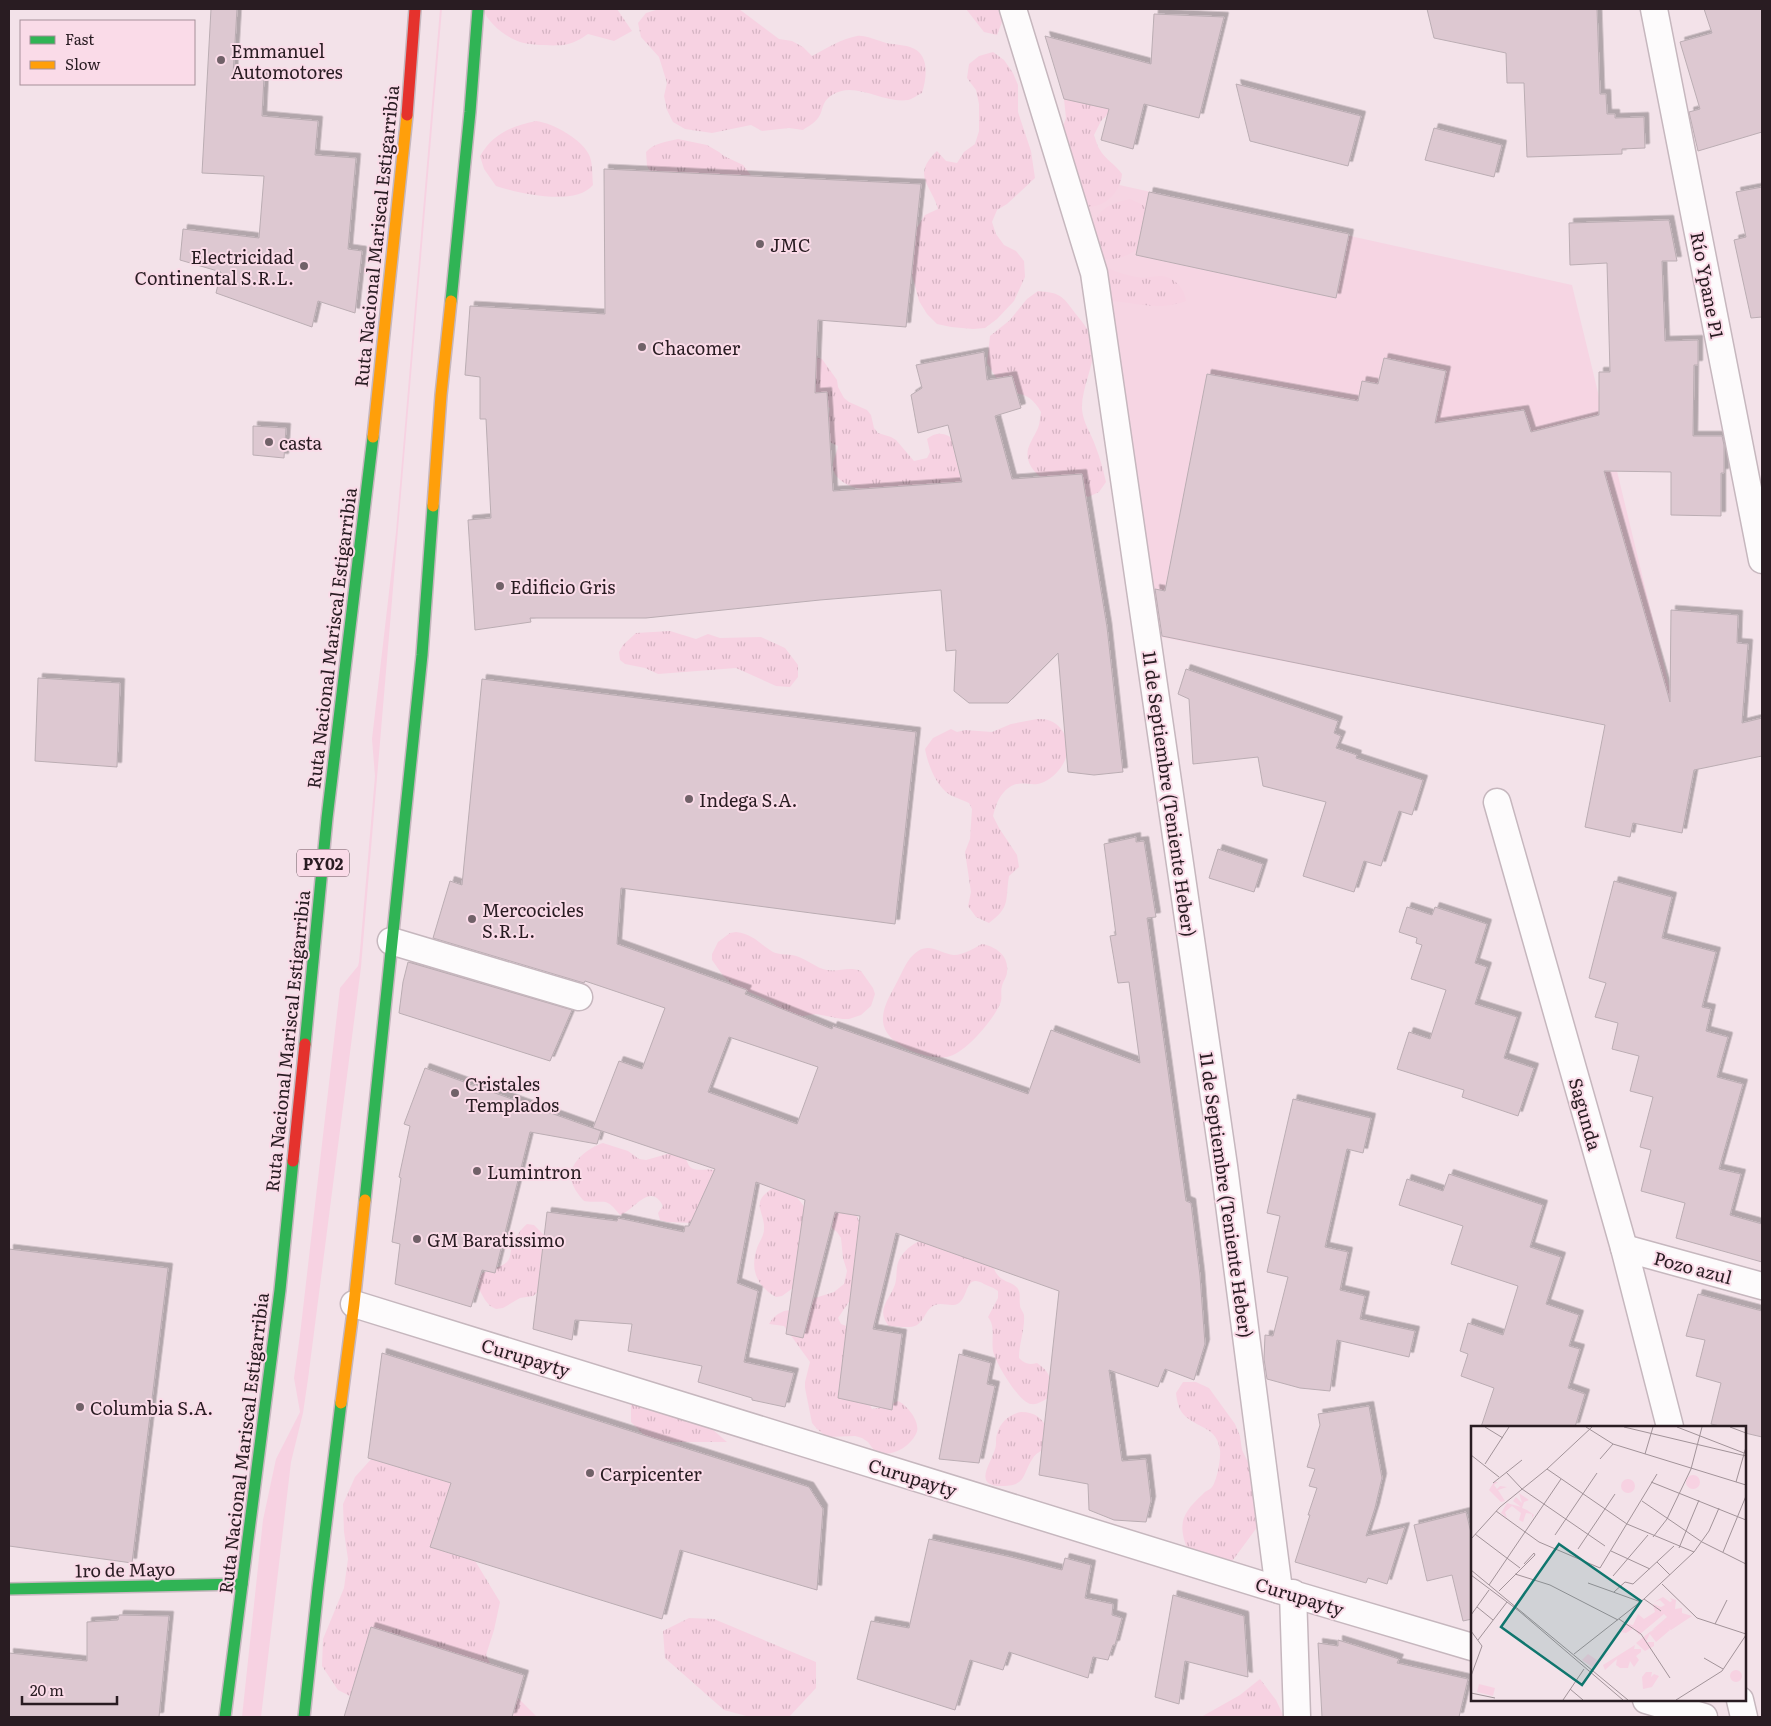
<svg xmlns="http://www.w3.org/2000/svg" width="1771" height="1726" viewBox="0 0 1771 1726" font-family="Literata,serif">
  <defs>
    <pattern id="park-tufts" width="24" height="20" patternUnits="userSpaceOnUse" patternTransform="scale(1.25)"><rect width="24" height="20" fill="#f7d2e2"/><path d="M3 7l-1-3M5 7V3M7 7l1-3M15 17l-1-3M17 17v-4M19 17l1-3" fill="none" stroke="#d4b4c2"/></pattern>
    <filter id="shadow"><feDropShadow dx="4.5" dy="-4.5" stdDeviation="0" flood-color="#0004"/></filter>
  </defs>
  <rect width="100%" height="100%" fill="#f3e2e9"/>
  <!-- built -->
  <path fill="#f6d5e3" d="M1056,171L1572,285L1682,740L1156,636L1102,358Z"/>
  <!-- grass -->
  <path fill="#f7d2e2" d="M440,9H442L361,967L308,1379L303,1413L291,1462L261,1717H242L263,1520L276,1459L300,1412L294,1378L300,1335L340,988L358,966L359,962L375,776L372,739L396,532Z"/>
  <!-- park -->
  <g fill="url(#park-tufts)">
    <path d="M483,9H617L632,31L614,41L588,34C581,39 572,44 563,45C553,46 528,45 520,42C505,37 488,23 483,9Z"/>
    <path d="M659,9H739L779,39L792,41L803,47L812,56C827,48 841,39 857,36C865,35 876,40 883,42C892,45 901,44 910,47C930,53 927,77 922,93C917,95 913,99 908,100C883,104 855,80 832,95C820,103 824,111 818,118C815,123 807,127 803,130L789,128L762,131L751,125L712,133L685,129L673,122L667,110L664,96L667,83L659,57L641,37L638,23L646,13Z"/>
    <path d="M966,9H1004L1002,22L997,35L984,32Z"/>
    <path d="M993,52L1004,60L1013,73L1018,85V112L1031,151L1035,178L1007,204L997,210L992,222L996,234L1004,245L1016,251L1024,261L1025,277L1014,301L997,319L985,328L973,329L951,327L937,324L927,314L919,301L909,263V250L918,226L925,215L938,209C931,184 911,176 937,151L946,161L957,163L964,152L975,144L979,131V104L976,90L967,78L969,64L979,56Z"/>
    <path d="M1064,99L1120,101L1101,121L1094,135C1096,140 1097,146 1100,150C1105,159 1116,165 1122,174C1121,192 1103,210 1085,206L1059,137L1066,118Z"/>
    <path d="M536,121C553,123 584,140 590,157C593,166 592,176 593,185C575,207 519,193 496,186L484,169L480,156C493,134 511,126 536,121Z"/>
    <path d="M678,139L707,145L719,152L724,156L743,165L756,182L658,183L647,166L646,152C654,143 666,142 678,139Z"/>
    <path d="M1130,199L1143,205L1150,217L1143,246C1131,254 1118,261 1103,259L1091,229C1099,208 1109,204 1130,199Z"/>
    <path d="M1096,263C1109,269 1123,275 1137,277C1145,279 1153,276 1161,276C1174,277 1185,288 1186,301C1162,311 1136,303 1111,301Z"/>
    <path d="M1038,291C1060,293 1062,295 1075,313C1081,321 1091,331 1093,342C1097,360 1081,388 1082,409C1083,423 1091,433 1095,445C1100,457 1103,470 1106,482L1099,492L1088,497C1068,490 1022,479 1028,449C1030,442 1035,435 1038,428C1040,423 1040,417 1041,412C1031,395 1024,394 1005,392L987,363L990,336L1010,320L1027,299Z"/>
    <path d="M815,357L822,359L837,380L838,387L844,398L849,402L867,410L871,415L874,428L878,433L891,437L896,440L914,461L927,458L930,452L927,439C936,431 948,432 955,442C960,447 964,477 966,485L943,495L917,485C913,487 908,491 903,491C885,495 842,491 834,472C830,464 837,454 838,446L825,440L830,408L823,405L789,375Z"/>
    <path d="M670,631L696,639L708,634L720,638L761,637L785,648L798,665V677L790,687L776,686L736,668L658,674L645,668L625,664L620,660L619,652L623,645L636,633Z"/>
    <path d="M1037,719C1047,719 1054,720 1061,729C1076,747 1064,772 1044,782C1030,789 1019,776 1004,792C998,798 995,808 993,816L999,828L1017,855L1019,867L1009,876C1005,900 1011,907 989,923L976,917L968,906L971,892L965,852L970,839L972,809L969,803C963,800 956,798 950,795C936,786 928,765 925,749L933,738L951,729L957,732L965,730L992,732L1011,724Z"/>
    <path d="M736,932C754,934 759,944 773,952C780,955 785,954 792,955C803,956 817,969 827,970C839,972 849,966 861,971L873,988L875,994L871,1006L861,1015L849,1019H842L816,1014L803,1016L790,1015L768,1000L735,986L724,977L712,960V954L718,942L730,933Z"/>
    <path d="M982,944C997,947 1009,956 1007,972C1007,977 1003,981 1002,986C1000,992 1003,998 1000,1004C993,1020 965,1054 947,1057C927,1060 884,1045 883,1021C882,1007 891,994 897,982C903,971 907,958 918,951C931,943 941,954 954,955C964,955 974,948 982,944Z"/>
    <path d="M603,1143L628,1151L639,1159L646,1160L671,1153L684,1155C686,1158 688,1165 690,1167C697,1173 708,1167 715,1171L694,1223L667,1222L660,1220L658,1213L663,1206C650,1181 635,1210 620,1215C605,1196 606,1204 584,1201C579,1196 571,1185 571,1177C570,1161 590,1147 603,1143Z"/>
    <path d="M773,1188C792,1188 798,1198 808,1212L793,1288L782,1296L776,1297C756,1286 750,1269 757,1248C759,1242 764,1236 764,1229C765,1211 749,1203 773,1188Z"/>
    <path d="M839,1209L856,1214L861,1226L856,1245L857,1258L853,1296L838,1318L841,1324L854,1329L867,1400L872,1409L886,1407L898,1401C907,1405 922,1423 916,1434C909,1448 891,1457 876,1453L868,1442L862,1438L855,1436L827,1437L817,1429L812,1423L805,1388V1382L810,1362L784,1326L769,1324L773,1318L778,1314L784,1311L797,1309L815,1298L834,1292L844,1284L847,1271L843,1258L841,1238L837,1232L826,1223L833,1213Z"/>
    <path d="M527,1224L534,1225L548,1239L543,1288L533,1296L520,1298L503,1308L496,1309L490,1306L485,1300L475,1282C482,1268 496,1271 507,1262C511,1258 510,1252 512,1247C515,1238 520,1230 527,1224Z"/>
    <path d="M922,1240L989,1255C992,1263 994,1274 1002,1279C1008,1283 1014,1283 1018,1289C1021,1294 1019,1299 1020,1305C1020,1309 1023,1311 1024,1315C1025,1330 1019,1343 1019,1358C1025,1364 1029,1365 1037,1363C1052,1373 1051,1380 1050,1397C1044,1400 1038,1405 1031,1404C1019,1402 996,1364 993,1351C991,1339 996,1327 988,1317L998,1298V1291C993,1287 990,1287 984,1284C965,1273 969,1296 959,1303C952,1308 943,1302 935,1305C926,1308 925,1320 917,1325C910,1329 897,1326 889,1326C876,1310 888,1302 894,1287C897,1281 896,1274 897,1268C898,1255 911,1244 922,1240Z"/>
    <path d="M1183,1382H1196L1209,1388L1235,1424L1240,1436L1242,1450L1248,1462L1258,1472V1526L1233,1560L1222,1568L1188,1551C1177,1524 1182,1513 1203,1494C1205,1491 1210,1490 1212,1487C1217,1481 1221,1458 1220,1450C1217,1428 1201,1429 1186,1417C1179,1411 1177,1402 1176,1393Z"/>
    <path d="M631,1397L681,1402L727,1442H673L648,1439L631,1422Z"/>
    <path d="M1021,1412C1036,1412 1041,1418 1049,1430L1045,1448C1041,1451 1035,1454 1033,1458C1022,1474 1027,1486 1002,1486C972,1486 991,1464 995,1449C997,1444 995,1439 997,1434C1000,1422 1010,1414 1021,1412Z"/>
    <path d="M373,1457L455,1468L460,1536L500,1602L494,1630L486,1655L497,1677L537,1717H399L384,1713L338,1690L322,1666L323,1639L344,1588L348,1559L344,1532L343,1504L355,1477Z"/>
    <path d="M689,1618L714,1619L816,1662V1688L789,1717H750L724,1710L665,1658L663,1631Z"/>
    <path d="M1260,1679L1276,1700L1284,1717H1201L1240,1695Z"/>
  </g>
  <!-- building -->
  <g fill="#ddc8d1" stroke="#bbadb3" fill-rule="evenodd" filter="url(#shadow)">
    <path d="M211,9H237L233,75L264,77L262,116L318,121L315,155L356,158L348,249L362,251L355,313L318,301L312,327L216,293L221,272L180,260L183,229L259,238L264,176L202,173Z"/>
    <path d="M1427,9H1597L1600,94H1606L1607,114H1615V118L1644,117L1645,148L1622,149V154L1527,157L1524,83H1507L1506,53L1434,38Z"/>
    <path d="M1704,9H1762V132L1698,151L1689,112L1700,109L1680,42L1712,33Z"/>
    <path d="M1154,14L1224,17L1199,118L1144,104L1133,149L1101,140L1109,109L1064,99L1045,36L1151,64Z"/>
    <path d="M1236,84L1361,116L1348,166L1250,141Z"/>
    <path d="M1434,128L1502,145L1494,177L1425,160Z"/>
    <path d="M604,169L921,184L906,327L818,320L815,393L827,392L833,491L962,482L948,425L918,433L911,395L922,388L916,365L984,352L987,380L1012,376L1021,408L995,416L1012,479L1082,474L1107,627L1123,772L1094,775L1068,772L1058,653L1008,703H969L954,691L956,650L946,651L941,590L820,600L646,618H530L531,622L475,630L468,520L491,518L486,419H480V377L465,375L470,306L605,314Z"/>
    <path d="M1762,187V317L1751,318L1734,240L1746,237L1736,192Z"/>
    <path d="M1149,192L1349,234L1336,298L1136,255Z"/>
    <path d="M1669,220L1677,261H1662L1665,341L1698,340V365H1694L1693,436H1722L1724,445V473H1721V516L1671,515V472L1604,471L1670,702L1671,610L1738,615L1737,643L1748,644L1742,723L1762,718V756L1694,770L1682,833L1633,823L1630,837L1585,827L1605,725L1162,636L1155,589L1165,591L1207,374L1358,401L1362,381L1378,384L1384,358L1446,371L1435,423L1524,410L1531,432L1599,415V372H1610L1607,263L1570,265L1569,223Z"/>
    <path d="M253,426L286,428L284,458L253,455Z"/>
    <path d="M1186,669L1338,721L1334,733L1341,736L1336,748L1357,755L1356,758L1423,780L1412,815L1399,811L1381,866L1364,861L1354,892L1303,876L1326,802L1263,786L1258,757L1193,764L1189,699L1178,694Z"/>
    <path d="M38,678L120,683L117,767L35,761Z"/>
    <path d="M482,679L916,732L895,924L621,888L617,944L747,990L745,994L832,1029L833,1026L1028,1094L1051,1030L1140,1063L1129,982L1118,983L1110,936L1116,935L1104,844L1136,837V842L1144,841L1156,917L1147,918L1186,1201L1191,1203L1200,1276L1205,1344L1194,1380L1165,1369L1158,1387L1109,1370L1122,1461L1146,1459L1151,1501L1146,1522L1114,1520L1089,1510L1088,1484L1039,1475L1059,1291L896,1233L873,1329L902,1334L892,1410L838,1398L860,1216L835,1212L803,1338L786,1334L805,1200L756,1182L737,1283L758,1291L744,1362L794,1373L785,1407L752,1400V1398L698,1382L702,1366L628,1351L632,1324L575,1320L572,1340L533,1329L547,1212L617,1221L618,1218L684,1232L685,1226H689L715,1169L593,1128L619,1061L642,1069L665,1008L585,981L584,983L433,938L450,881L462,885ZM729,1037L818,1067L797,1124L708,1092Z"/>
    <path d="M1218,849L1263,864L1254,892L1209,878Z"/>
    <path d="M1614,881L1672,897L1662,938L1716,952L1702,1007L1711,1009L1706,1031L1728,1037L1717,1077L1743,1084L1719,1169L1741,1174L1730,1215L1762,1224V1262L1676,1238L1685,1203L1641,1191L1651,1150L1640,1147L1653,1097L1630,1091L1639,1056L1612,1049L1618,1023L1595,1017L1606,983L1589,978Z"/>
    <path d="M1407,907L1432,915L1435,907L1487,924L1475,963L1487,967L1475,1004L1517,1017L1504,1058L1534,1068L1518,1116L1462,1097L1464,1090L1397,1069L1409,1032L1430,1039L1446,990L1411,979L1422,945L1416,943L1417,938L1399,932Z"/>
    <path d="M408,962L572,1010L550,1061L399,1013L403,982Z"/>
    <path d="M425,1068L601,1131L597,1144L530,1132L495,1273L482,1270L471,1307L395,1284L400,1244L392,1242L401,1178L399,1177L410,1126L404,1124Z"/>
    <path d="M1293,1099L1371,1118L1363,1153L1347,1149L1325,1247L1348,1252L1340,1290L1365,1296L1360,1319L1415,1331L1409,1357L1337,1340L1330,1391L1300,1388L1267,1379L1264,1359L1265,1335L1273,1336L1288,1277L1267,1272L1280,1216L1267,1213Z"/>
    <path d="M1449,1174L1543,1205L1530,1247L1561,1257L1546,1304L1579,1315L1569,1346L1580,1349L1568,1388L1585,1394L1575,1427H1481L1494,1388L1461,1376L1468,1354L1460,1351L1468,1323L1503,1335L1518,1286L1451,1264L1463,1226L1399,1205L1407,1179L1443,1191Z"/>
    <path d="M9,1249L168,1268L132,1563L9,1546Z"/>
    <path d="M1698,1294L1762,1311V1437L1745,1433V1427H1724L1711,1424L1721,1383L1696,1376L1705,1340L1686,1336Z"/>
    <path d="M382,1353L809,1487L823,1509L817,1590L680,1550L662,1619L430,1547L451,1483L368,1458Z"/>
    <path d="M959,1354L991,1363L987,1384L995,1386L979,1463L939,1459Z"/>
    <path d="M1369,1406L1382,1478L1375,1508L1366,1536L1405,1527L1387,1584L1368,1578L1366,1583L1295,1562L1310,1515H1308L1317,1488L1309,1486L1315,1469L1307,1467L1320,1425L1318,1414Z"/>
    <path d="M1466,1512L1472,1537V1619L1463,1621L1452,1575L1427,1581L1414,1525Z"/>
    <path d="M929,1539L1011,1557L1062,1570L1065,1558L1091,1565L1085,1598L1113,1604L1112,1615L1122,1618L1115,1645H1113L1108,1660L1093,1657L1088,1678L1009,1652L1003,1670L970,1660L955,1710L857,1679L871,1621L909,1628Z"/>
    <path d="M1173,1595L1244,1616L1248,1677L1185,1661L1179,1704L1155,1697Z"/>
    <path d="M119,1615L169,1616L159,1717H9V1653L87,1661V1622L118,1620Z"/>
    <path d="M371,1627L524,1675L512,1717H344Z"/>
    <path d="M1338,1640L1399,1659L1397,1663L1468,1679L1459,1717H1322L1318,1643L1338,1646Z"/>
  </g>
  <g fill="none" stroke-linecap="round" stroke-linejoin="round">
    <defs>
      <g id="street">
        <path d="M1013,9L1094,273L1224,1166L1279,1590"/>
        <path d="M1654,9L1762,560"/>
        <path d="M1497,802L1624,1248L1670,1427"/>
        <path d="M391,941L579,997"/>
        <path d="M1624,1248L1762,1286"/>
        <path d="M354,1304L1279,1590L1472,1647"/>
        <path d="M1293,1593L1297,1717"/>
        <path d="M1646,1700L1704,1717"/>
        <path d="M1740,1700L1744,1717"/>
      </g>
      <g id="fast">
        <path d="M451,301L470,112L478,9"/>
        <path d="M305,1044L327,818L373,437"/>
        <path d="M365,1200L422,655L433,506"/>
        <path d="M9,1589L242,1584"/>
        <path d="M225,1717L280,1290L293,1161"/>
        <path d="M304,1717L318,1588L341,1403"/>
      </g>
      <g id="slow">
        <path d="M373,437L407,115"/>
        <path d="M433,506L441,395L451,301"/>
        <path d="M341,1403L354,1304L365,1200"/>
      </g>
      <g id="jam">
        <path d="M407,115L415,9"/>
        <path d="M293,1161L305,1044"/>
      </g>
    </defs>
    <!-- street casing -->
    <use href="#street" stroke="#c6b7be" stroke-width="29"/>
    <!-- fast casing -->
    <use href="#fast" stroke="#c6b7be" stroke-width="14"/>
    <!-- slow casing -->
    <use href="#slow" stroke="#c6b7be" stroke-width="14"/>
    <!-- jam casing -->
    <use href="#jam" stroke="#c6b7be" stroke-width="14"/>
    <!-- street -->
    <use href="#street" stroke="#fdfbfc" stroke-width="26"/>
    <!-- fast -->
    <use href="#fast" stroke="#30b455" stroke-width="11"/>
    <!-- slow -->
    <use href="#slow" stroke="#ff9f0a" stroke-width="11"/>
    <!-- jam -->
    <use href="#jam" stroke="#e5322d" stroke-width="11"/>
  </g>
  <!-- markers -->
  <g fill="#706168" stroke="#fadbe8" stroke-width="2">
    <circle cx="221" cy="60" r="5"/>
    <circle cx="760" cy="244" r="5"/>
    <circle cx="304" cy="266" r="5"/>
    <circle cx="642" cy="347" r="5"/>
    <circle cx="269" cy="442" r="5"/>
    <circle cx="500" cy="586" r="5"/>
    <circle cx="689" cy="799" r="5"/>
    <circle cx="472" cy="919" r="5"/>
    <circle cx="455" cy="1093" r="5"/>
    <circle cx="477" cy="1171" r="5"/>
    <circle cx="417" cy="1239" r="5"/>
    <circle cx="80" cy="1407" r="5"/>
    <circle cx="590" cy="1473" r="5"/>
  </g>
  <g text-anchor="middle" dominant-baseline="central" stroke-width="4" stroke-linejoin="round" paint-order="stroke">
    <!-- shield labels -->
    <rect fill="#fadbe8" stroke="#68555d" stroke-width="1" x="297" y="849.5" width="52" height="27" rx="4"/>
    <g font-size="16" font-weight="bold" fill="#291c22">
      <text x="323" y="863">PY02</text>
    </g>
    <!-- poi labels -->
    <g font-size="18" fill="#291c22" stroke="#fadbe8" text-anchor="start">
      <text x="231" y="50">Emmanuel<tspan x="231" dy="21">Automotores</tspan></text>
      <text x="770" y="244">JMC</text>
      <text x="294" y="256" text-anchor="end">Electricidad<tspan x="294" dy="21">Continental S.R.L.</tspan></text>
      <text x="652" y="347">Chacomer</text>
      <text x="279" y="442">casta</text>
      <text x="510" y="586">Edificio Gris</text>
      <text x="699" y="799">Indega S.A.</text>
      <text x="482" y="909">Mercocicles<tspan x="482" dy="21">S.R.L.</tspan></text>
      <text x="465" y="1083">Cristales<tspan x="465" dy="21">Templados</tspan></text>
      <text x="487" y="1171">Lumintron</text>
      <text x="427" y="1239">GM Baratissimo</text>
      <text x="90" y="1407">Columbia S.A.</text>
      <text x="600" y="1473">Carpicenter</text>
    </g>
    <!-- street labels -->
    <g font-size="18" fill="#291c22" stroke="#fadbe8">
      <text transform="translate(376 236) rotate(-84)">Ruta Nacional Mariscal Estigarribia</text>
      <text transform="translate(1708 285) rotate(79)">Río Ypane P1</text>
      <text transform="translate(331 638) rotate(-83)">Ruta Nacional Mariscal Estigarribia</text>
      <text transform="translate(1170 794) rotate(82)">11 de Septiembre (Teniente Heber)</text>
      <text transform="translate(287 1041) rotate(-84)">Ruta Nacional Mariscal Estigarribia</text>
      <text transform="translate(1586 1114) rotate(74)">Sagunda</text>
      <text transform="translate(1227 1195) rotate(82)">11 de Septiembre (Teniente Heber)</text>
      <text transform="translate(1693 1267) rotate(15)">Pozo azul</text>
      <text transform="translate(526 1357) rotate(17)">Curupayty</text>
      <text transform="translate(243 1443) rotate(-83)">Ruta Nacional Mariscal Estigarribia</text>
      <text transform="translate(913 1477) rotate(17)">Curupayty</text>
      <text transform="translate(125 1569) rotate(-1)">1ro de Mayo</text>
      <text transform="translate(1300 1596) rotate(17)">Curupayty</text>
    </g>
  </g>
  <!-- overview -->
  <g transform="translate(1471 1426)">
    <rect width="275" height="275" fill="#f3e2e9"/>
    <path d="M215 56a7 7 0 1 1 14 0a7 7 0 1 1-14 0ZM150 60a7 7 0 1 1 14 0a7 7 0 1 1-14 0ZM193,196L199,204L185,216L178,207ZM259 250a6 6 0 1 1 12 0a6 6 0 1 1-12 0ZM8,258L24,262L22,270L6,266Z" fill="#f7d2e2"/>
    <path d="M23,56H27L23,59L26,63L29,60L36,61L27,64L34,75L30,76L18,64ZM48,67L58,74L53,76L51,82L56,84L63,89L61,92V88L55,87L52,96L48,94L50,87L41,80L34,86L36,92L30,87L36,77L50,81L42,75L45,71L51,77ZM192,171L199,176L201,175L199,172L205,174L204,183L211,182V187L221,190L200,204L192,199L181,204L196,191L193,188L168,209L163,202L155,207L150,206L151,197L162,199L167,188L173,193L184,186L182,178L190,181L194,179L189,174L183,176ZM180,205L175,216H183V220L174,225L165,217ZM164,219L163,223H170V226L165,230L168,234L163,241L159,235L157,242H149L145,239L146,233L134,244L132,239ZM140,226L121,241L111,234L117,228L126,234ZM175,246H181L180,251L183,248L188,250L181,261L172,263L171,251Z" fill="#f7d2e2"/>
    <path fill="none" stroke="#a29399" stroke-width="1" d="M14,1L32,12M115,1L142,18L275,59M153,1L275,30M206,1L273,27M259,1L275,7M174,28L182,1M0,29L28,51M129,33L142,18M14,38L38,1M76,43L156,98L223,126M35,46L51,63L134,120M180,56L275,94M265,56L275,21M22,57L51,34M171,75L231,116L275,138M25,85L68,116L129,142L186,48M4,108L49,142M84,109L126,47M182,111L196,93L220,43L231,1M0,113L29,81L76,43L121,1M208,122L228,74M107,123L144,68M140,125L179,143M252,126L275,70M186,136L199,149M0,144L157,274M44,148L79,159L147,194M0,149L48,185L152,274M142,150L177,109M117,157L170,176M191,158L226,192L275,208M18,159L90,53M28,165L64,129L63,127L53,138M143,166L154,156L162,158L203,120M173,173L190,185M6,181L22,194M0,189L18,164M148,193L170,208L199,252M244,198L256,174M0,205L11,220L0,250M7,214L36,176M103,228L173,173L223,126L238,105L248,82M233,232L252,243M99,263L112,274M0,267L24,272M92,274L113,243M205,274L251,245L275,209"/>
    <path fill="#0f766e" fill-opacity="0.15" stroke="#0f766e" stroke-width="2.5" d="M88,118L170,175L111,259L30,201Z"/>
    <rect width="275" height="275" fill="none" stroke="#291c22" stroke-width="2.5"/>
  </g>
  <!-- border -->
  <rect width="1771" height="1726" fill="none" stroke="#291c22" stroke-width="20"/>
  <!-- legend -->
  <rect x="20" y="20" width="175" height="65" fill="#fadbe8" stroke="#a68f99"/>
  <rect x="30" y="36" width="25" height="8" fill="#30b455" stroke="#a68f99"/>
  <text x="65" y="45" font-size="15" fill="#291c22">Fast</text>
  <rect x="30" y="61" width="25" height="8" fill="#ff9f0a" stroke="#a68f99"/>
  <text x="65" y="70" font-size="15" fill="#291c22">Slow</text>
  <!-- scale -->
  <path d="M22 1696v8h95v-8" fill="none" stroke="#291c22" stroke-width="2.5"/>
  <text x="30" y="1696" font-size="15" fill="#291c22" stroke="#fadbe8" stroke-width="4" paint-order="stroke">20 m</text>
</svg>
